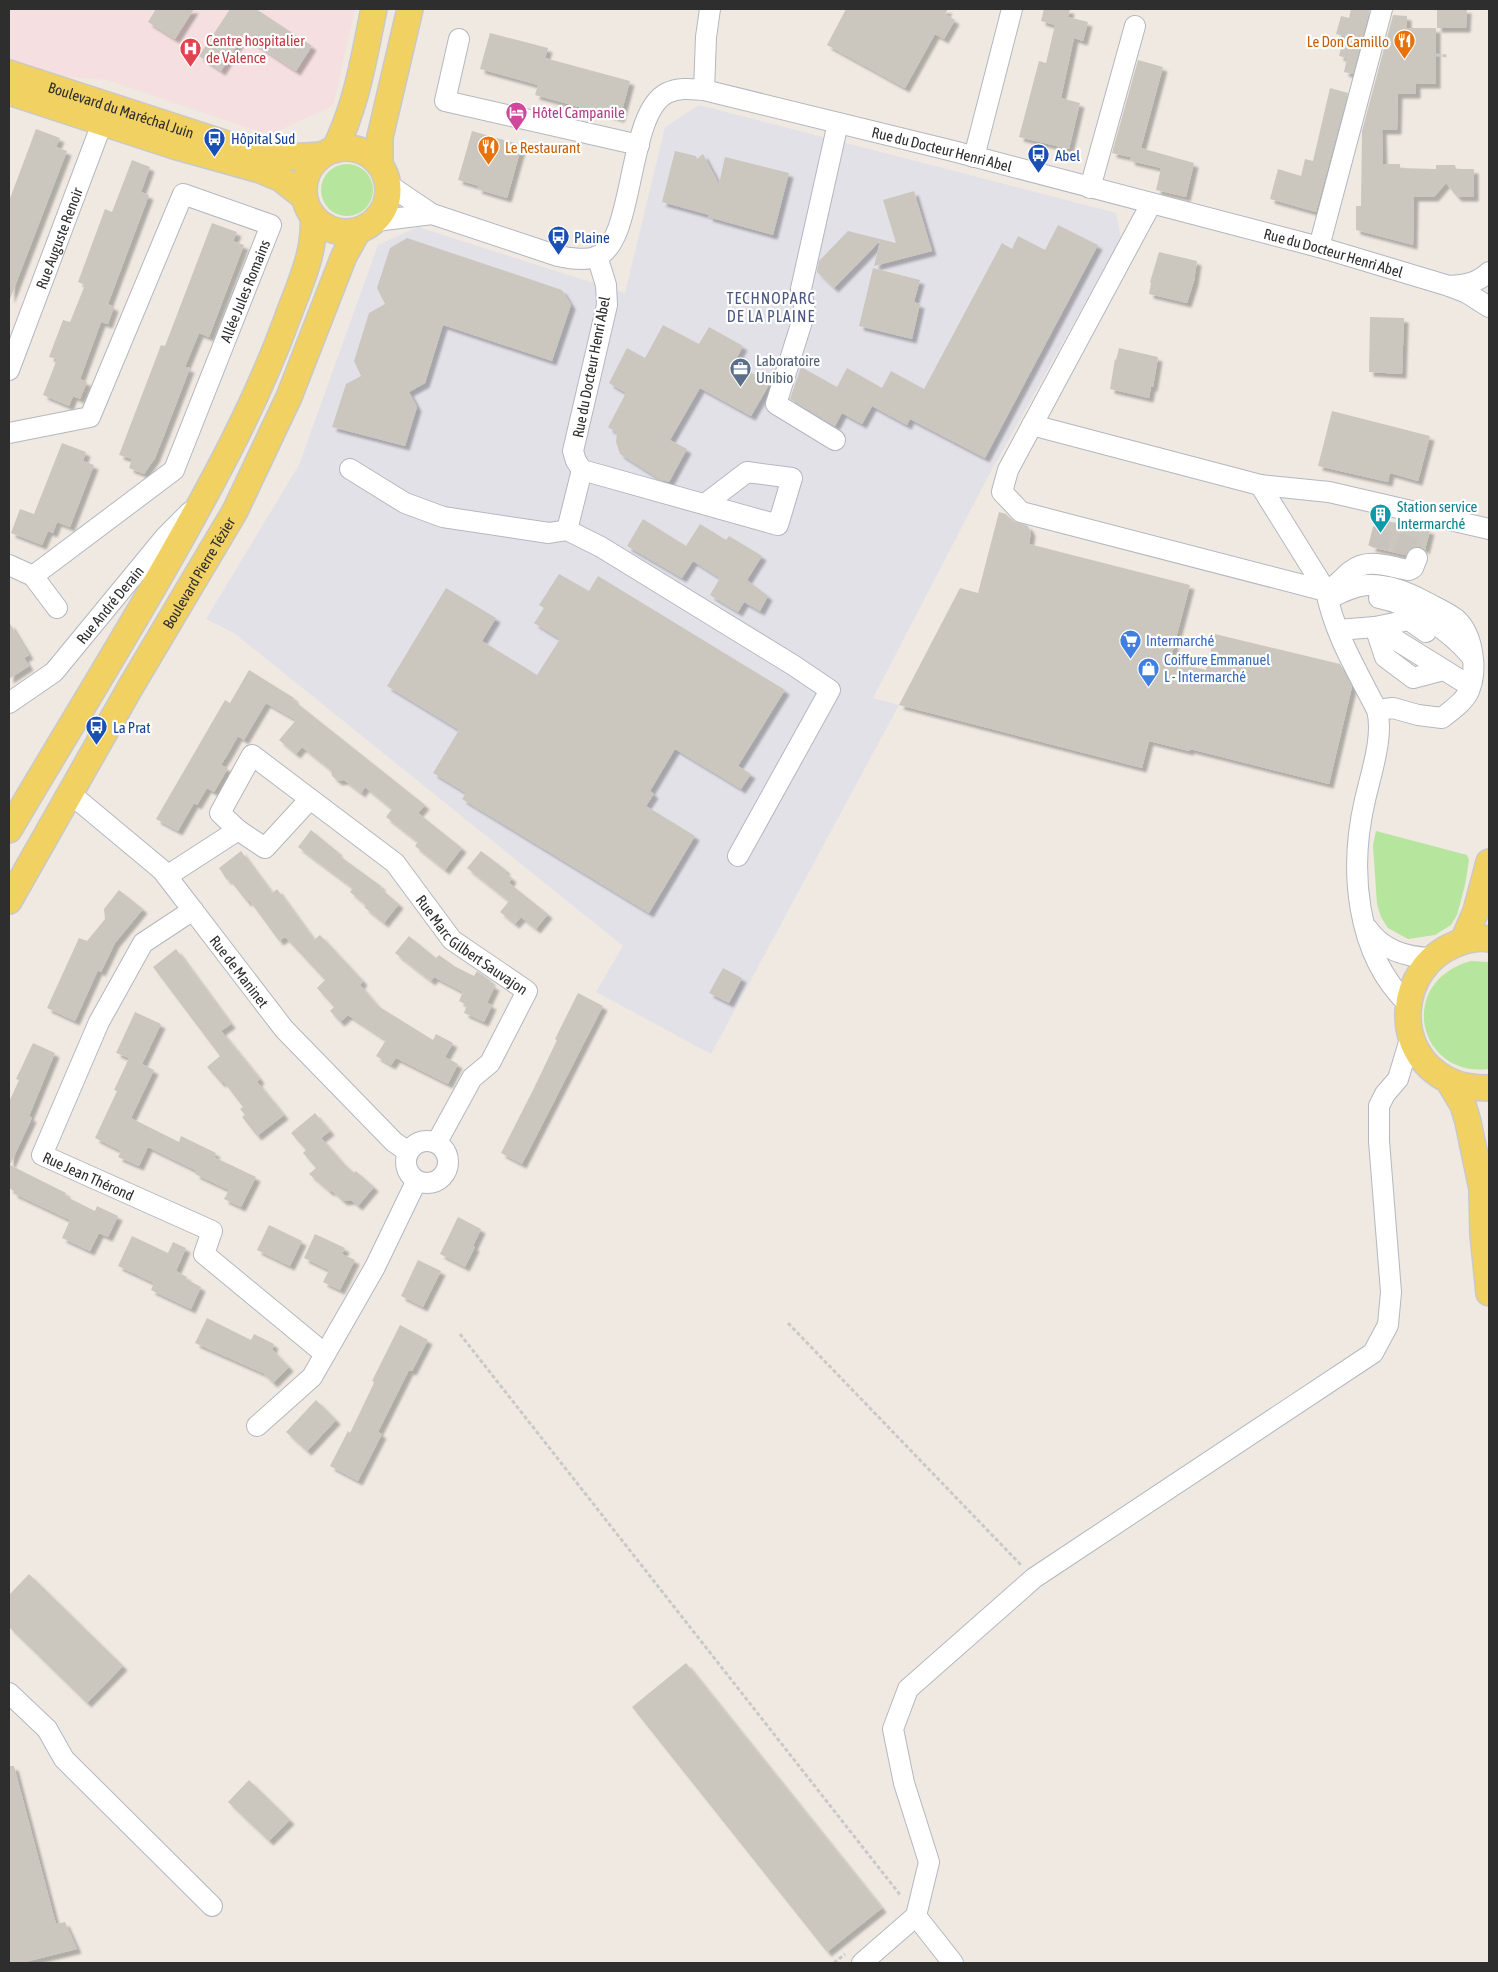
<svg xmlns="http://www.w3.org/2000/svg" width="1498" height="1972" viewBox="0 0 1498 1972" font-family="'Asap Condensed',sans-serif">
  <defs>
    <filter id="shadow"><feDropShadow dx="4.5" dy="4.5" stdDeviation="1" flood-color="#0004"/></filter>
  </defs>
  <rect width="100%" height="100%" fill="#efe9e1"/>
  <!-- industrial -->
  <path fill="#e3e1e8" d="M699,105L1116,213L1121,238L990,473L873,698L899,705L711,1054L596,992L623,946L234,633L206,619L299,465L378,245L418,227L625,293L665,127Z"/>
  <!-- medical -->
  <path fill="#f5dfe0" d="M9,9H355L333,106L269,135L107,80L68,77L9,59Z"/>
  <!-- green -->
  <g fill="#b6e59e">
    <circle cx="347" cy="190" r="26"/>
    <path d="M1376,831L1467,855L1469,860L1465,885L1457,915L1451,925L1435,935L1408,939L1388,928L1381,917L1377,904L1373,845Z"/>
    <path d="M1471,961L1489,962V1069C1418,1078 1395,982 1471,961Z"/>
  </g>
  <!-- building -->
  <g fill="#cbc7bf" filter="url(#shadow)">
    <path d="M156,9H194L175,39L148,22Z"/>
    <path d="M230,9H256L312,46L296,71L243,36L221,71L199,56Z"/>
    <path d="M846,9H948L945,14L955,20L944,39L935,34L905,88L827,45Z"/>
    <path d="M1044,9H1070L1068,17L1088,22L1083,41L1074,38L1061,98L1080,103L1069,149L1019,137L1039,61L1046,63L1055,25L1041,21Z"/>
    <path d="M1351,9H1370L1353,74L1344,72L1347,58L1339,56L1344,36L1336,34L1341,16L1349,18Z"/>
    <path d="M1437,9H1467L1466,28H1437Z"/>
    <path d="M1393,15L1407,16V28H1436V84H1416V94H1398L1397,130H1382L1383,164H1400V168L1436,169V165H1455L1456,169H1474V197H1457L1446,183L1434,197H1414L1413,245L1356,230V206H1361L1362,131Z"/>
    <path d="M490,33L548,48L545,58L630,81L620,118L535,95L538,85L480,69Z"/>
    <path d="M1138,60L1163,67L1141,148L1194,163L1186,197L1156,190L1161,168L1131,161L1130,157L1112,153Z"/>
    <path d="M1330,88L1348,93L1316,212L1270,199L1278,169L1301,176L1305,159L1313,161Z"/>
    <path d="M36,129L60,138L56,147L67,151L10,299L9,201Z"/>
    <path d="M472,131L522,145L507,198L477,189L479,186L458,180Z"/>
    <path d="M675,151L696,156L697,159L703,154L719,184L725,157L789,173L773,235L708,217L709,215L662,202Z"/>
    <path d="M132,160L150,167L141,192L149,195L108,304L114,307L108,324L101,322L80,379L87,382L80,399L73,396L69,406L43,395L57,359L49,357L63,320L70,322L85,285L78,282L105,209L112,212Z"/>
    <path d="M914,191L932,251L874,266L880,241L834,288L817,272L819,261L848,231L896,243L883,200Z"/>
    <path d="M212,223L237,232L233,241L244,245L209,337L199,333L185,367L190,368L165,433L155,458L144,474L129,468L132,459L119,455L161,345L165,346Z"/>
    <path d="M1058,225L1098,245L985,458L910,419L907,425L872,406L862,424L842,413L835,426L790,399L801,367L837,387L847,368L882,388L891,371L924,389L1002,243L1012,249L1018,236L1045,250Z"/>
    <path d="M407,238L562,290L571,305L552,361L443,325L425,383L409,392L417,407L405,446L332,427L346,384L361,376L354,361L369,313L385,304L377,288L390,248Z"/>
    <path d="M1159,252L1197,261L1194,281L1187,303L1149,294L1151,283L1150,282Z"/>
    <path d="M873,268L920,280L914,302L920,304L912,339L859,326Z"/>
    <path d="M1370,317L1404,318L1402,374L1369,372Z"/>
    <path d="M663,325L699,344L709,327L743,346L734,363L770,383L751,416L700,388L670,440L687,449L669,482L661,480L620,454L616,442L617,433L608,427L626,393L609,383L627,348L645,358Z"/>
    <path d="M1119,348L1158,357L1153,387H1151L1149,398L1110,389L1115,359L1116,360Z"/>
    <path d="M1332,411L1430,436L1418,481L1390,473L1388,482L1318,466Z"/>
    <path d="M62,443L86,452L83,461L94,465L70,527L57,522L53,533L48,531L42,545L11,533L20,509L34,514Z"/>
    <path d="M999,512L1006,514L1013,521L1028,526L1031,532L1029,544L1190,585L1170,661L1206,670L1215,634L1340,664L1352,687L1329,784L1190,749L1189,751L1149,741L1142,768L899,705L960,588L978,593Z"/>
    <path d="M643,519L686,546L700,524L726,540L729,536L762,556L747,580L768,596L760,611L744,602L738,612L710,595L720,578L693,561L682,578L627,546Z"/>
    <path d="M1378,519L1430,530L1425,550L1421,547L1415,546L1409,549L1405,555L1371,547Z"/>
    <path d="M559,574L589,591L598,576L785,690L738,766L751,774L741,789L675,749L650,791L654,794L646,806L695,836L649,913L462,799L466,793L433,773L459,730L387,686L446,588L496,618L482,641L537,675L560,639L534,623L544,608L539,605Z"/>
    <path d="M9,622L29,655L24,658L29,666L9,679Z"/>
    <path d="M249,670L294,698L293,700L425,805L418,813L462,848L445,870L415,846L418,842L386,817L392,809L365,787L361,793L344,780L338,781L332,776L331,770L302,747L296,754L279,740L296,720L266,703L244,740L238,736L229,752L221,765L228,768L214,792L207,788L197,805L194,803L178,831L156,819L225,700L230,703Z"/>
    <path d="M311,830L338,852L337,854L381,886L380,888L399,904L384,923L364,907L366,905L350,892L353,888L298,847Z"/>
    <path d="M241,851L272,893L277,889L314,940L320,935L363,981L360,985L378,1006L433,1040L436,1034L453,1043L445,1057L458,1064L448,1084L396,1058L391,1065L376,1056L386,1040L348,1015L340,1022L330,1011L334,1007L317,988L325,980L285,937L279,941L249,900L247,902L229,879L227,880L219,868Z"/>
    <path d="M481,851L506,870L504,872L512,878L509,883L548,914L536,929L521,917L515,924L500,912L509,901L467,868Z"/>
    <path d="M119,890L143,909L115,943L101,972L98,970L75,1021L47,1008L79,938L87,941L105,919L104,909Z"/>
    <path d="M409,936L436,958L439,955L454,966L474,976L477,971L491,981L490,984L495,986L487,1003L492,1005L484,1022L464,1013L467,1005L459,1001L463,992L434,977L431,981L395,953Z"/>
    <path d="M176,949L231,1024L221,1031L260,1079L257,1082L284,1115L257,1136L242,1117L245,1115L240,1109L243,1107L223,1081L221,1083L207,1067L220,1056L153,967Z"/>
    <path d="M723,968L742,978L729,1003L709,993Z"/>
    <path d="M578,993L603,1006L522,1164L501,1153L534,1088L557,1040L555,1039Z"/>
    <path d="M135,1012L161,1024L142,1064L154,1070L131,1118L179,1142L181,1136L216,1153L214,1157L256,1177L241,1207L224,1199L229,1190L195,1174L197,1171L148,1147L139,1166L118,1157L121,1151L95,1138L117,1091L114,1090L129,1058L116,1053Z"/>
    <path d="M33,1043L55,1053L29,1116L32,1118L10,1165L66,1193L65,1196L95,1211L97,1206L118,1216L108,1237L99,1233L90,1251L62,1238L70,1220L13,1193L14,1191L9,1188V1102L19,1080L16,1079Z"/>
    <path d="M315,1113L330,1131L321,1138L342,1162L354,1173L356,1171L374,1187L358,1206L351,1200L343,1201L331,1190L330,1192L309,1174L316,1168L303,1153L306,1150L291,1133Z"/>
    <path d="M458,1217L481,1229L473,1246L475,1247L465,1267L440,1254Z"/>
    <path d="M269,1225L302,1241L290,1266L257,1250Z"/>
    <path d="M315,1234L345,1248L342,1254L355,1260L340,1290L323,1282L329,1270L304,1258Z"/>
    <path d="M132,1236L168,1253L173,1242L186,1248L176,1271L187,1277L186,1279L201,1287L191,1309L151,1290L154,1283L118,1266Z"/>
    <path d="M418,1260L441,1271L423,1307L401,1296Z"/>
    <path d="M207,1318L251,1340L254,1334L274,1344L272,1349L289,1367L273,1383L263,1373L195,1343Z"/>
    <path d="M400,1325L428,1340L412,1371L409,1370L378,1432L382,1434L358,1481L330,1466L348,1431L350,1433L373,1385L374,1382L372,1381Z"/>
    <path d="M316,1400L336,1420L307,1451L286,1432Z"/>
    <path d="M29,1574L123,1666L87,1703L9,1627V1595Z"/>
    <path d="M686,1663L882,1908L827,1952L632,1707Z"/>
    <path d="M9,1766H14L56,1924L65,1922L77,1949L21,1963H9Z"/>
    <path d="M249,1780L290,1820L269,1841L228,1802Z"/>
  </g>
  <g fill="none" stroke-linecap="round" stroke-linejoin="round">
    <!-- minor-tunnel -->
    <g stroke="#c8c4bd" stroke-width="20" stroke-dasharray="20 10" stroke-linecap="butt">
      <path d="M1378,548L1385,520"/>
      <path d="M1404,555L1411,526"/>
    </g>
    <defs>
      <g id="minor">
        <path d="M459,39L445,101L639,145"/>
        <path d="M704,90L706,37L710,9"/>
        <path d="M974,157L1012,9"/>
        <path id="s1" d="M389,185L432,214L558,256C570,258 584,261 596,257C636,243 626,113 667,93C679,87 692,89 704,90L953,151L1319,247L1449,286L1467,293L1489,307"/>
        <path d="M1090,188L1135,26"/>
        <path d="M1151,204L1008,470L1002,492L1021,512L1326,591C1334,633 1357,671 1377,710C1384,736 1371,773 1365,800C1349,868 1355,953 1408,1004"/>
        <path d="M376,221L432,214"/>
        <path d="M1319,247L1382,9"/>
        <path d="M597,256L606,285L607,305L573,451L576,461L582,470L778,525L792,478L747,472L705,504"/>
        <path d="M1449,286C1466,285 1477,283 1489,272"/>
        <path id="s2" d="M9,370L107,110"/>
        <path d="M1032,425L1260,485L1329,492L1489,529"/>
        <path d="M9,433L90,417L183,194L271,225L174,470L33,576"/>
        <path d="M835,440L776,404L805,312L801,289L838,123"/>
        <path d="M350,469L405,503L443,517L549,533L567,530"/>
        <path d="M582,470L567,530L601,547L793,665L830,690L738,856"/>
        <path d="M1260,485L1326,591C1337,586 1342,578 1351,571C1368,557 1389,567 1409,570L1413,568L1417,558"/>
        <path d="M9,565L33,576L57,608"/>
        <path d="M1379,598C1411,604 1450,631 1471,656"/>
        <path d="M1328,599C1340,593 1353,586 1367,585C1388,584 1408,592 1426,602C1435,607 1447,612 1456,619C1473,634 1478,670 1469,691C1464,702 1452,710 1442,718L1418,715L1393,708L1377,710"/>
        <path d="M1375,627L1470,686"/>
        <path d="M1375,627L1385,657L1413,678L1443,670"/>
        <path d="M1338,630L1375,627L1409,620L1426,632"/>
        <path id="s3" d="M9,703L54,672L165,537L190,512"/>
        <path id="s4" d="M68,795L78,800L162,870L284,1029L394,1142L407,1151"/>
        <path id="s5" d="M238,830L220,813L252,755L395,863L452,940L527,991L490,1063L472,1078L437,1142"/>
        <path d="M167,876L238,830L265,848L310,799"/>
        <path id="s6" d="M193,910L143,943L99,1022L42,1155L212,1231L204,1254L325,1354"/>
        <path d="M1367,928C1382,950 1405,957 1432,958"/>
        <circle cx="427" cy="1162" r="21"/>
        <path d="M257,1426L312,1377L375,1267L416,1182"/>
        <path d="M9,1693L47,1729L64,1759L212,1906"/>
        <path d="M916,1916L953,1963"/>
        <path d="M862,1963L916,1916L929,1862L904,1783L893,1729L908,1689L1034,1578L1373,1353L1388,1325L1391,1292L1379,1141V1106L1385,1094L1398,1079L1411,1036"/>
      </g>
      <g id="major">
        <path id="s7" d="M9,73L258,154L288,157L322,155"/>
        <path d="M9,92L174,146L260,170L281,179L304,197"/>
        <circle cx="346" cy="190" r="42"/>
        <path d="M334,150C357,106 364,56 374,9"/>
        <path d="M380,164V137L410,9"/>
        <path d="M9,830C63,738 120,647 173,553C216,477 257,401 287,319C299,286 316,252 313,217"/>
        <path id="s8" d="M9,901L130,688L235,511L289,397L344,256L358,231"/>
        <path d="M1489,939C1479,937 1465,940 1456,944C1397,967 1390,1052 1448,1080C1461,1087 1475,1088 1489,1088"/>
        <path d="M1463,941L1476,911L1489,862"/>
        <path d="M1448,1080L1463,1105L1468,1122L1482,1189L1483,1234L1489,1293"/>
      </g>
    </defs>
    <!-- minor casing -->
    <use href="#minor" stroke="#b4b7c1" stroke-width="22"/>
    <!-- major casing -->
    <use href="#major" stroke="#c9c9c9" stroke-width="28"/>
    <!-- path -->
    <g stroke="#c9c9c9" stroke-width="3" stroke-dasharray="4 2.5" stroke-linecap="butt">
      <path d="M1436,55L1447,56"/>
      <path d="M788,1323L1021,1565"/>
      <path d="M460,1334L901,1896"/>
      <path d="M834,1963L845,1954"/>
    </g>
    <!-- minor -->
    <use href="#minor" stroke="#fff" stroke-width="20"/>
    <!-- major -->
    <use href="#major" stroke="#f2d163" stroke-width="25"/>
  </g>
  <!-- icons -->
  <defs>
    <symbol id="restaurant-pin" viewBox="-11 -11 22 30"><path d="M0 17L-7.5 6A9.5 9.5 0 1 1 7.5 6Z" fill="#e8710a" stroke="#fff"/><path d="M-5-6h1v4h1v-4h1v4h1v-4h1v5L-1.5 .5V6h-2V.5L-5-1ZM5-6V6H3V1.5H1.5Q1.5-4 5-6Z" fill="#fff"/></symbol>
    <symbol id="hospital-pin" viewBox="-11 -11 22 30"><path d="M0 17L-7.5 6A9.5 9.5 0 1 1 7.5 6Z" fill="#e0444e" stroke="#fff"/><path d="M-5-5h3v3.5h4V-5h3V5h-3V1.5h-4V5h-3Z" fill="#fff"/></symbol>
    <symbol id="hotel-pin" viewBox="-11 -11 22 30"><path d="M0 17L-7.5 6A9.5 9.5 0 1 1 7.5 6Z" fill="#d1479c" stroke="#fff"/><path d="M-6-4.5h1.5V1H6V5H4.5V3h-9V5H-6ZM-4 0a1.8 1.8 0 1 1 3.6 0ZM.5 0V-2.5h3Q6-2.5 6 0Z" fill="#fff"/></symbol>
    <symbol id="bus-pin" viewBox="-11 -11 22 30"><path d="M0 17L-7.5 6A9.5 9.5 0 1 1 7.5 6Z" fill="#1a4fb4" stroke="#fff"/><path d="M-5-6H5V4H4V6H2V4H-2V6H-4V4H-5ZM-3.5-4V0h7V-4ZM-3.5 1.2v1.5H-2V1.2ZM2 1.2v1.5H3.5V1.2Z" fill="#fff"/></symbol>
    <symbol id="office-pin" viewBox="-11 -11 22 30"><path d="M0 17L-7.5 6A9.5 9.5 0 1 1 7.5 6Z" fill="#5c6f8a" stroke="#fff"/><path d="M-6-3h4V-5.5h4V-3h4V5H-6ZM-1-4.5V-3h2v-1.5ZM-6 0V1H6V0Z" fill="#fff"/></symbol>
    <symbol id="building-pin" viewBox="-11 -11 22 30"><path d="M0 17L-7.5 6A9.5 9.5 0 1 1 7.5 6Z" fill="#0f9aa8" stroke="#fff"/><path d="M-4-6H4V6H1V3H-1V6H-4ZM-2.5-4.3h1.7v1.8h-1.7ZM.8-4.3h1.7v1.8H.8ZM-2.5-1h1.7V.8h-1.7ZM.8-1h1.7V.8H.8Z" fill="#fff"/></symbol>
    <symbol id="supermarket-pin" viewBox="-11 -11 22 30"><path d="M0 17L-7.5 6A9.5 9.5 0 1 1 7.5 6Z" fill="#3f7fe0" stroke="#fff"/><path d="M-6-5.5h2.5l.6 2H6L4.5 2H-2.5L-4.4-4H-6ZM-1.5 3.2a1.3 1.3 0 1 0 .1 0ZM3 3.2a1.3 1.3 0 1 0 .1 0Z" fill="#fff"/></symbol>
    <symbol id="shop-pin" viewBox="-11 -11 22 30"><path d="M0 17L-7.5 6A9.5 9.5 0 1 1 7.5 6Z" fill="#3f7fe0" stroke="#fff"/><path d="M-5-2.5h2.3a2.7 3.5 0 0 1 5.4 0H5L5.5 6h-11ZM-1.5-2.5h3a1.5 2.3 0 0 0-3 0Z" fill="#fff"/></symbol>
  </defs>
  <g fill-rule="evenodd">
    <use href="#restaurant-pin" x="1392" y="28" width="25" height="34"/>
    <use href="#hospital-pin" x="178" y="36" width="25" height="34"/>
    <use href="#hotel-pin" x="504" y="100" width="25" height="34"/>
    <use href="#bus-pin" x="202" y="126" width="25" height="34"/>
    <use href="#restaurant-pin" x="476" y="134" width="25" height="34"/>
    <use href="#bus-pin" x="1026" y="142" width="25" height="34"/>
    <use href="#bus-pin" x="546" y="224" width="25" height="34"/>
    <use href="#office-pin" x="728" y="356" width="25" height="34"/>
    <use href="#building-pin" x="1368" y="502" width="25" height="34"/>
    <use href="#supermarket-pin" x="1118" y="628" width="25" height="34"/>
    <use href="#shop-pin" x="1136" y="656" width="25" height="34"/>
    <use href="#bus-pin" x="84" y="714" width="25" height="34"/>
  </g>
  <g text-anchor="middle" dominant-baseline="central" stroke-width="4.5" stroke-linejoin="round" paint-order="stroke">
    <!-- health labels -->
    <g font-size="15" fill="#be3a42" stroke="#fff" text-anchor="start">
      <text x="206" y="40">Centre hospitalier<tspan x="206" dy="17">de Valence</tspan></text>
    </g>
    <!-- food labels -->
    <g font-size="15" fill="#c56008" stroke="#fff" text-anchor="end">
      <text x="1389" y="41">Le Don Camillo</text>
      <text x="505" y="147" text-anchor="start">Le Restaurant</text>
    </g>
    <!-- street labels -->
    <g font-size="15" fill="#2e2e2e" stroke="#fff">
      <text stroke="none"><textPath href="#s7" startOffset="118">Boulevard du Maréchal Juin</textPath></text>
      <text stroke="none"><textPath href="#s1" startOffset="690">Rue du Docteur Henri Abel</textPath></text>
      <text stroke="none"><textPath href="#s2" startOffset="141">Rue Auguste Renoir</textPath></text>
      <text stroke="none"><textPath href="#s1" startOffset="1095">Rue du Docteur Henri Abel</textPath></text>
      <text transform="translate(245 291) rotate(-68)">Allée Jules Romains</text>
      <text transform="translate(591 367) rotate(-79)">Rue du Docteur Henri Abel</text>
      <text stroke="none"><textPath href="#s8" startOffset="379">Boulevard Pierre Tézier</textPath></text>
      <text stroke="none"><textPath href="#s3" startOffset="142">Rue André Derain</textPath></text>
      <text stroke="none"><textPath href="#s5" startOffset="384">Rue Marc Gilbert Sauvajon</textPath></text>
      <text stroke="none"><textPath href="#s4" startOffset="248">Rue de Maninet</textPath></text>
      <text stroke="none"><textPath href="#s6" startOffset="346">Rue Jean Thérond</textPath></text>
    </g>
    <!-- hotel labels -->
    <g font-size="15" fill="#b23c85" stroke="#fff" text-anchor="start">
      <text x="532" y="112">Hôtel Campanile</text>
    </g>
    <!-- transit labels -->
    <g font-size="15" fill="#164399" stroke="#fff" text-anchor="start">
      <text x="231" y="138">Hôpital Sud</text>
      <text x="1055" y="155">Abel</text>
      <text x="574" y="237">Plaine</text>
      <text x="113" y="727">La Prat</text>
    </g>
    <!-- service labels -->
    <g font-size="15" fill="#4e5e75" stroke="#fff" text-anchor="start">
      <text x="756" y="360">Laboratoire<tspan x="756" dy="17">Unibio</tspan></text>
    </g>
    <!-- culture labels -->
    <g font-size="15" fill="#0d838f" stroke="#fff" text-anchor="start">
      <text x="1397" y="506">Station service<tspan x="1397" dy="17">Intermarché</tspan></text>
    </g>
    <!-- shop labels -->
    <g font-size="15" fill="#366cbe" stroke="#fff" text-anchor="start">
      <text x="1146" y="640">Intermarché</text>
      <text x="1164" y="659">Coiffure Emmanuel<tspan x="1164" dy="17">L - Intermarché</tspan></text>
    </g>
    <!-- neighbourhood labels -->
    <g font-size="16" letter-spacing="1" fill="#4d5680" stroke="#fff">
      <text x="771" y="298">TECHNOPARC<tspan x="771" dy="18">DE LA PLAINE</tspan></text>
    </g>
  </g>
  <!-- border -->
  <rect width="1498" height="1972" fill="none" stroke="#2e2e2e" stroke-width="20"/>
</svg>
